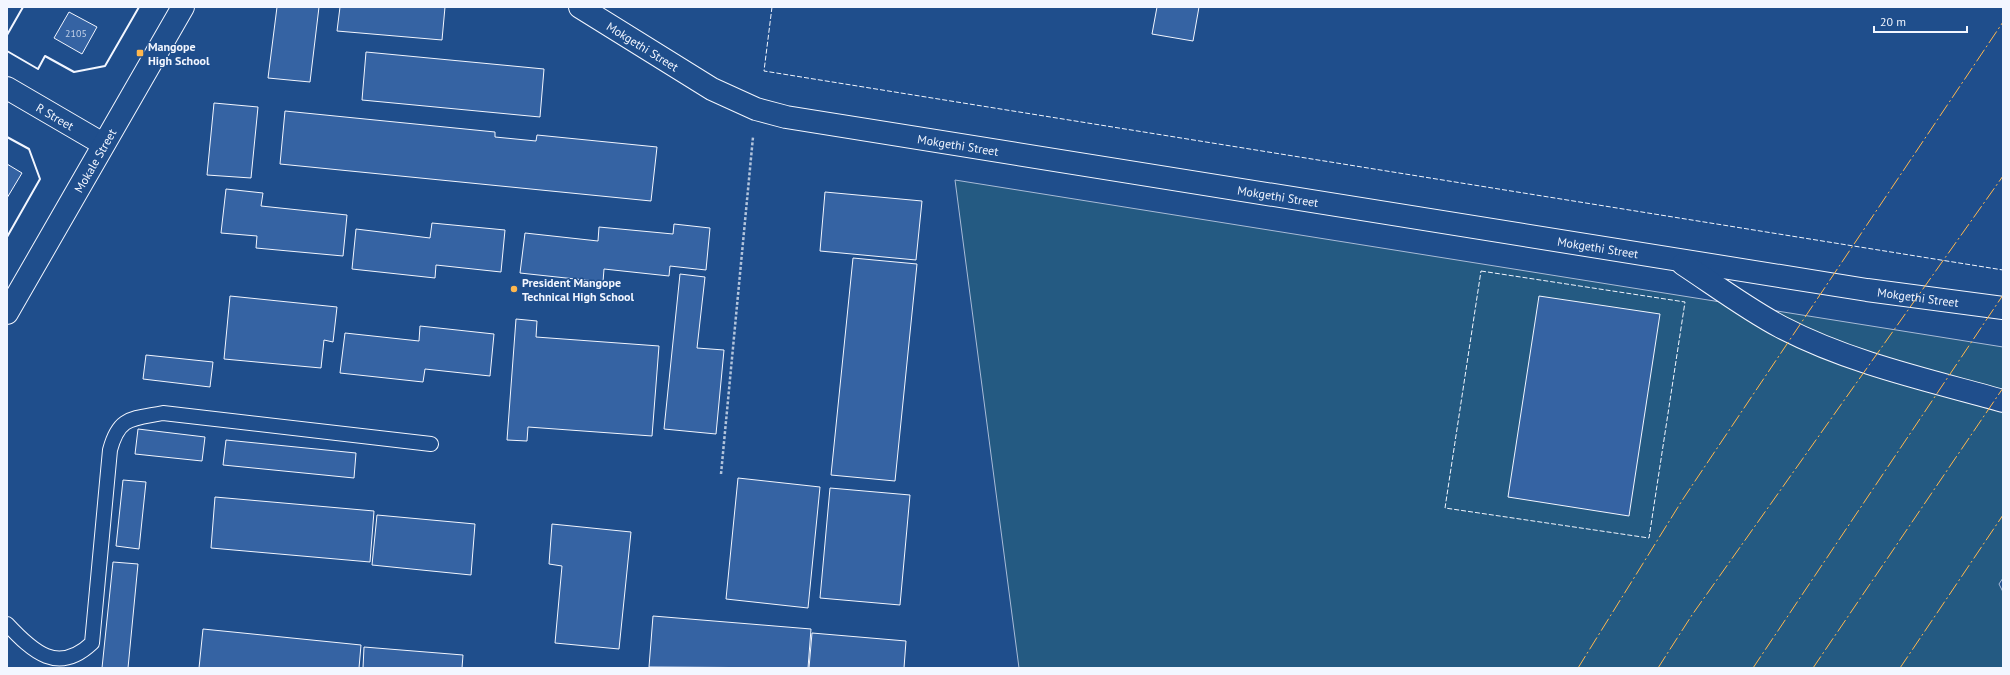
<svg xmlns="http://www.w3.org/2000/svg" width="2010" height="675" viewBox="0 0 2010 675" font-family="'PT Sans',sans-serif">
  <rect width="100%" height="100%" fill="#1f4e8c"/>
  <!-- green -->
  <path fill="#245a82" stroke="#a8bbd7" d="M955,180L2003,347V578L1999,584L2003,592V668H1019Z"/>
  <!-- building -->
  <g fill="#3563a3" stroke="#f2f6ff">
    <path d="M277,7H319L310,82L268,78Z"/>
    <path d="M340,7H445L442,40L337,31Z"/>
    <path d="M1157,7H1199L1193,41L1152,34Z"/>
    <path d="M69,12L97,27L82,54L54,38Z"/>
    <path d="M366,52L544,69L540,117L362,100Z"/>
    <path d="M214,103L258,107L251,178L207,175Z"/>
    <path d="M285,111L495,132V137L536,141L537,135L657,147L651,201L280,164Z"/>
    <path d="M7,164L22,173L7,198Z"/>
    <path d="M226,189L263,193L261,206L347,215L343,256L256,248L257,236L221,233Z"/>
    <path d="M825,192L922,201L916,260L820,251Z"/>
    <path d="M432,223L505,230L501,272L436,265L435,278L352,269L356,229L430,238Z"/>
    <path d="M674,224L710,228L706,270L670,266L669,276L604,269L603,282L520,273L525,233L598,241L599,227L673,234Z"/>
    <path d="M853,258L917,264L895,481L831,475Z"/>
    <path d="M680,274L705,277L697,348L724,350L716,434L664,429Z"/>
    <path d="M230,296L337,307L333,342L324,340L321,368L224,359Z"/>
    <path d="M1539,296L1660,314L1629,516L1508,497Z"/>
    <path d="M516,319L537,321L536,337L659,346L652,436L528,427L527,441L507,440Z"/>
    <path d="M420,326L494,334L490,376L425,369L423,382L340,373L345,333L419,341Z"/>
    <path d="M146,355L213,362L210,387L143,379Z"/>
    <path d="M138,429L205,437L202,461L135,454Z"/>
    <path d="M226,440L356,453L354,478L223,465Z"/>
    <path d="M738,478L820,487L808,608L726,599Z"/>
    <path d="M123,480L146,482L139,549L116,546Z"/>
    <path d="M830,488L910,495L900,605L820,598Z"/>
    <path d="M215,497L374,511L370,562L211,548Z"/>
    <path d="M377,515L475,524L471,575L372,565Z"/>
    <path d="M552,524L631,532L619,649L555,643L562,566L549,564Z"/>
    <path d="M113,562L138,564L128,668H102Z"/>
    <path d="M653,616L811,629L808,668L649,667Z"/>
    <path d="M203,629L361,645L359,668H199Z"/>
    <path d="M812,633L906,641L904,668H809Z"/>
    <path d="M364,647L463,655L462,668H363Z"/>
  </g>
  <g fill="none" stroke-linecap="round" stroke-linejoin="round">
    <defs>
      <path id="service" d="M7,624C33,652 58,675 92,643L110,450C119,416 132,419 163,413L431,444"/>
      <g id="minor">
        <path id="s1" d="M580,7L712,89L756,109L786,117L1867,290L2003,308"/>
        <path id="s2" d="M7,88L103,144"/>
        <path d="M1683,264C1715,285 1747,309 1781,327C1850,363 1928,380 2003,401"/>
        <path id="s3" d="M7,313L183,7"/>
      </g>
    </defs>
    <!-- service casing -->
    <use href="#service" stroke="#f2f6ff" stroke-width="16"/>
    <!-- minor casing -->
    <use href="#minor" stroke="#f2f6ff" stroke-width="24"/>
    <!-- path -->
    <path stroke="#b3c4dc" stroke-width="2.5" stroke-dasharray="3 2" stroke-linecap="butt" d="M721,474L753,137"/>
    <!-- service -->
    <use href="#service" stroke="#1f4e8c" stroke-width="14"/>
    <!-- minor -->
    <use href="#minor" stroke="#1f4e8c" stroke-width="22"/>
    <!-- fence -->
    <g stroke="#f2f6ff" stroke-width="1" stroke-dasharray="5 2" stroke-linecap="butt">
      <path d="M772,7L764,71L2003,270"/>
      <path d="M1481,271L1685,302L1649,538L1445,508Z"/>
    </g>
    <!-- wall -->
    <g stroke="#f2f6ff" stroke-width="2">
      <path d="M7,35L23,7"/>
      <path d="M7,51L38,69L45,56L74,72L105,66L139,7"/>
      <path d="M7,137L29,149L40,179L7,237"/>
    </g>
    <!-- power -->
    <g stroke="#ffb74d" stroke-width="1" stroke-dasharray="14 3 2 3" stroke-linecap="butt">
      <path d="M1578,668L1683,499L2003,22"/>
      <path d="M1658,668L1692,615L2003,176"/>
      <path d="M1753,668L2003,295"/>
      <path d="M1813,668L2003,388"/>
      <path d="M1900,668L2003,515"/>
    </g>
  </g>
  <!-- markers -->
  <g fill="#ffb74d" stroke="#1f4e8c" stroke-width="1.5">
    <rect x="136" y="49" width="8" height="8" rx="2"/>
    <circle cx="514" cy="289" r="4"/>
  </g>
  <g text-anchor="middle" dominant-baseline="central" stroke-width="3" stroke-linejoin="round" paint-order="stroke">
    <!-- number labels -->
    <g font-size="10" fill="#c3d1e8">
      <text x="76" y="33">2105</text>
    </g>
    <!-- poi labels -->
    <g font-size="12" font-weight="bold" fill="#f2f6ff" stroke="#1f4e8c" text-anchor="start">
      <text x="148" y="46">Mangope<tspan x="148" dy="14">High School</tspan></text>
      <text x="522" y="282">President Mangope<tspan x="522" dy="14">Technical High School</tspan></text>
    </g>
    <!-- street labels -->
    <g font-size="12" fill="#f2f6ff" stroke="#1f4e8c">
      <text stroke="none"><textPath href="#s1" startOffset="74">Mokgethi Street</textPath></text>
      <text stroke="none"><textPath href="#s2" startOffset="56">R Street</textPath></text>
      <text stroke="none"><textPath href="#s1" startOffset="409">Mokgethi Street</textPath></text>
      <text stroke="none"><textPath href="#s3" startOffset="176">Mokale Street</textPath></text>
      <text stroke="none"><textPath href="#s1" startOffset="733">Mokgethi Street</textPath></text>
      <text stroke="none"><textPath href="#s1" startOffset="1057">Mokgethi Street</textPath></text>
      <text stroke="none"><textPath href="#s1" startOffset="1381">Mokgethi Street</textPath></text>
    </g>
  </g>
  <!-- border -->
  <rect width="2010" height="675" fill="none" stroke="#f2f6ff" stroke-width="16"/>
  <!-- scale -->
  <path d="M1874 26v6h93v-6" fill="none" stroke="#f2f6ff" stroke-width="2"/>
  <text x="1880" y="26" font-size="12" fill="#f2f6ff" stroke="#1f4e8c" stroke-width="3" paint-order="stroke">20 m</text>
</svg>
